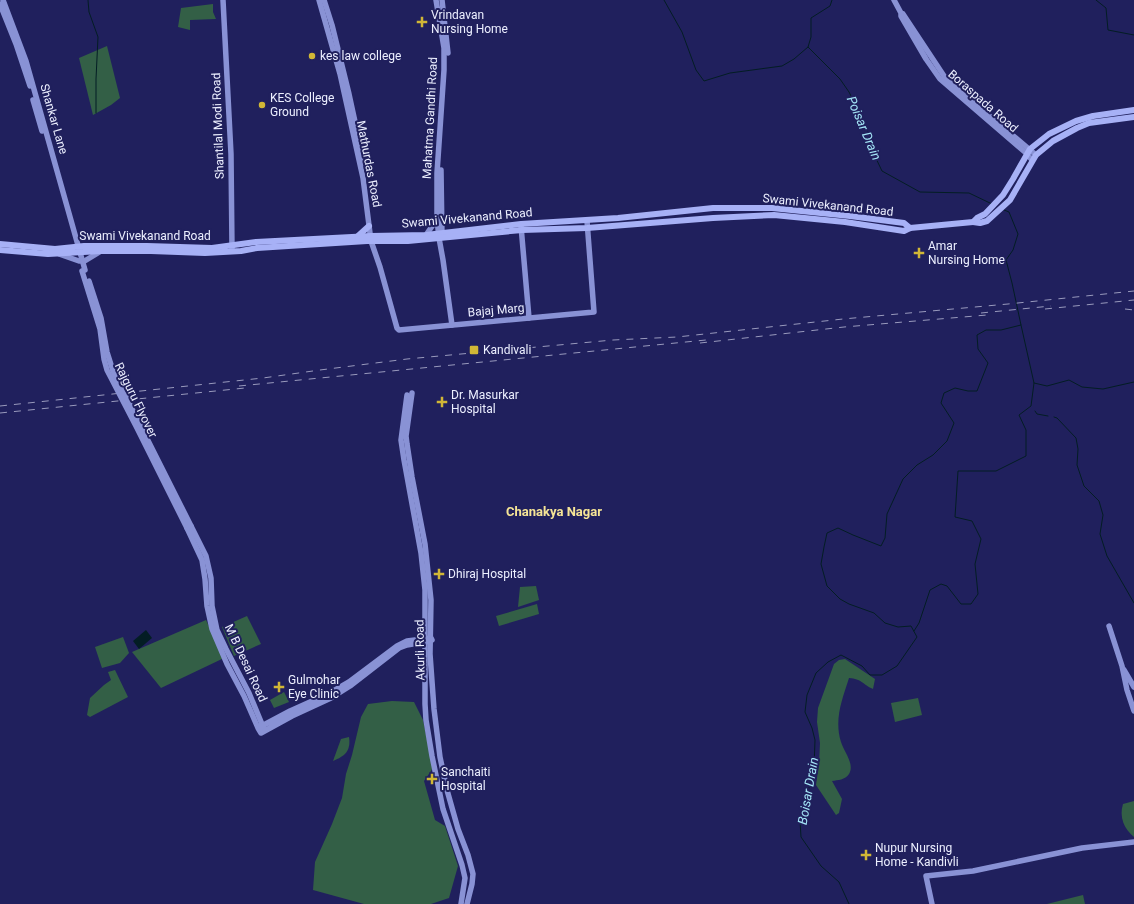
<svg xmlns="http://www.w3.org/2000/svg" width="1134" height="904" viewBox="0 0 1134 904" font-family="Roboto,sans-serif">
  <rect width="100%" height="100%" fill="#20205d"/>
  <!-- green -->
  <g fill="#335f46">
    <path d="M213,4V12L216,19L190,20V30L178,27L181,8Z"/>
    <path d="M107,46L120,98L111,105L93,115L79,58Z"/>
    <path d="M536,586L539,600L518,607L520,587Z"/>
    <path d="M537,604L539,614L499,626L496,616Z"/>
    <path d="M247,616L261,644L234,656L222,627Z"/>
    <path d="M206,620L224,658L161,688L132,652Z"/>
    <path d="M123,637L129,653L120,663L102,668L95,647Z"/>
    <path d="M845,659L875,679L873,689C862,684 862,679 849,678C842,700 834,719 841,742C844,752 855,764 849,774C845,780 838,780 832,781L842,799L839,813L836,815L816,785L819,764L820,743L817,722L818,708L834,664L839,660Z"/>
    <path d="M115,670L128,697L90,717L87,715L90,698L104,685L111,680L108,672Z"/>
    <path d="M284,692L289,702L274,708L270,700Z"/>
    <path d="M918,698L922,715L895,722L891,703Z"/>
    <path d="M392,701L414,702L423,720L433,768L424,781L435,820L445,826L458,866L449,898L431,904H364L313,890L315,862L332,824L342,798L346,774L352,755L361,717L368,704Z"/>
    <path d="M349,737C351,751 345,756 333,761L341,739Z"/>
    <path d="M1134,801V837C1124,829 1119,817 1123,804Z"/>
    <path d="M1083,895L1085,904H1047Z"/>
  </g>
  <!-- water -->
  <path fill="#031d24" d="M146,630L152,638L139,649L133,641Z"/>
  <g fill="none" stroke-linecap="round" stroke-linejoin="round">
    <!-- stream -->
    <g stroke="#031d24" stroke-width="1">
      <path d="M88,0L89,12L98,37L96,79V113"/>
      <path d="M664,0L682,32L696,70L704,81L730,73L782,66L794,59L808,47"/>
      <path d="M832,0L830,6L811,18V37L808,47L840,79L849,92L866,126L872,150L882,171L920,192L969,193L992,204"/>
      <path d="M1096,0L1106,8L1108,30L1134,35"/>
      <path d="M1034,383L1047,386L1069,380L1082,387L1103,389L1134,382"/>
      <path d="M1035,411L1037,414L1048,416"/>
      <path d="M1054,417L1057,418L1076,438L1078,449L1077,465L1084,486L1099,501L1103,515L1100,534L1107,556L1134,603"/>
      <path d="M914,631L919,623L930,590L941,584L947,586L961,604H971L978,594L975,564L981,539L972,521L955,517L958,471H996L1026,456V430L1019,415L1031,406L1034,383L1021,325"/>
      <path d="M849,904L839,882L821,866L801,837L800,821L814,769L815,740L812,728L805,712L807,695L816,673L828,662L841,655L862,666L870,675H882L897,666L917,637L911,626L898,627L885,623L874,613L849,604L840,599L827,586L821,564L824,547L827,533L838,528L853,535L881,546L885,538L887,514L903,479L917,465L933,455L947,441L954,423L941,403L944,393L955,388L968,391H977L988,363L978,349L977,335L986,330H1001L1021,325L1012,283L1006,260L1013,250L1018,234L1009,212L1004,210"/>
    </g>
    <!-- secondary -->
    <g stroke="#8992d5" stroke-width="5.5">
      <path d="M3,0L26,61L85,270"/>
      <path d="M223,0L231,154L232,249"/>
      <path d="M319,0L340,74L363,178L371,241L380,267L397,328L399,330L594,312L587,221"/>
      <path d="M324,0L332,25L349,94L364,163"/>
      <path d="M436,0L444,48V70L437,173V219L439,238L443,260L452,325"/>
      <path d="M442,0L448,53"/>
      <path d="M894,0L901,13V16L926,59L940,79L1026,153L1032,160"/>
      <path d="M0,4L16,44L30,86"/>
      <path d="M903,14L944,76L954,86L1036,155"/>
      <path d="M33,100L42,131"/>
      <path d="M441,170L442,237"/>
      <path d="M521,226L529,318"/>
      <path d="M426,235L437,219"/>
      <path d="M59,254L79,261"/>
      <path d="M83,262L101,251"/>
      <path d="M412,393L406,436L407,444L412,477L425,544L431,600L430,654L434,709L440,757L447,790L458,829L468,855L473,874L472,884L467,904"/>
      <path d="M407,395L401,440L404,460L421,553L425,590V704L426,720L432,756L443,809L462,865L465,878L461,904"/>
      <path d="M191,526L206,556L211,578L212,606L217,630L226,649L249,693L264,729"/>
      <path d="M187,528L202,560L205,579L207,606L212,629L227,664L244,696L258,728L261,733L292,716L331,698L350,686L399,648L407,645L430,641L432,640L431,638L407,641L397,646L349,682L330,693L290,711L258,728"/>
      <path d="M1109,626L1122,666L1127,690L1134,711"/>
      <path d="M1124,670L1134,687"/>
      <path d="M932,904L926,876L973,871L1082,848L1134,842"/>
    </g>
    <!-- primary -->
    <g stroke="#a7b1f6" stroke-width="6">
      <path d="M973,222L980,223L987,221L1010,200L1036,155L1053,141L1077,128L1089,123L1134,117"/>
      <path d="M358,236L369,226"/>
      <path d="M0,244L55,249L84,246H147L212,248L256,242L371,236L426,235L521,224L618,218L713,208H772L850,216L904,223L910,228"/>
      <path d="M0,250L48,254L101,251H151L205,253L241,251L257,248L367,241H408L522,230L587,228L713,218L774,215L845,222L904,231L910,228L973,222L977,218L985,214L1003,195L1013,179L1030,149L1049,134L1076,121L1093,116L1134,110"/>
    </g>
    <!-- rail -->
    <g stroke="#999abd" stroke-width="1" stroke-dasharray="7 7" stroke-linecap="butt">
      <path d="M1045,309L1134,300"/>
      <path d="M1125,309L1134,310"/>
      <path d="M981,313L1051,306"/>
      <path d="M700,343L844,327L987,315"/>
      <path d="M239,386L706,340"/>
      <path d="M0,406L263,378L320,370L407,359L613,340L677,337L843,319L1008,304L1134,291"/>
      <path d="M0,413L245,388"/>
    </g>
    <!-- secondary-bridge -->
    <g stroke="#8992d5" stroke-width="5.5">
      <path d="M82,271L100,329L104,359L107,370L137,428L187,528"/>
      <path d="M89,281L101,318L107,352L113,371L191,526"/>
    </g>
  </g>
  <!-- markers -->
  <g fill="#d1b736" stroke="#20205d" stroke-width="1.5">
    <path d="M420 16h4v4h4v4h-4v4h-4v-4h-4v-4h4z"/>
    <circle cx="312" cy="56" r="4"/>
    <circle cx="262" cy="105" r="4"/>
    <path d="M917 247h4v4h4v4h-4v4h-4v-4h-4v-4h4z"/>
    <rect x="469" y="345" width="10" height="10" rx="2"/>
    <path d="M440 396h4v4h4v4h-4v4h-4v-4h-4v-4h4z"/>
    <path d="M437 568h4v4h4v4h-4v4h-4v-4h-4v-4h4z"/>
    <path d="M277 681h4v4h4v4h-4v4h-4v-4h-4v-4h4z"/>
    <path d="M430 773h4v4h4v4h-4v4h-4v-4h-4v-4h4z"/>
    <path d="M864 849h4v4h4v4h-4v4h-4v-4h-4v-4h4z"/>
  </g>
  <g text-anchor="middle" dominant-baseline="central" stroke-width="4" stroke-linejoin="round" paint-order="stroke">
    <!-- poi labels -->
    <g font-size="12" fill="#ecefff" stroke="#20205d" text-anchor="start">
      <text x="431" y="15">Vrindavan<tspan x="431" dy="14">Nursing Home</tspan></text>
      <text x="320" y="56">kes law college</text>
      <text x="270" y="98">KES College<tspan x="270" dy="14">Ground</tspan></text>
      <text x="928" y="246">Amar<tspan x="928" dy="14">Nursing Home</tspan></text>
      <text x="483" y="350">Kandivali</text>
      <text x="451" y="395">Dr. Masurkar<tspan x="451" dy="14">Hospital</tspan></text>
      <text x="448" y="574">Dhiraj Hospital</text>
      <text x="288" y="680">Gulmohar<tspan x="288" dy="14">Eye Clinic</tspan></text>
      <text x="441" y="772">Sanchaiti<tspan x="441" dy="14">Hospital</tspan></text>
      <text x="875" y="848">Nupur Nursing<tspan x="875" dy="14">Home - Kandivli</tspan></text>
    </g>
    <!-- street labels -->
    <g font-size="12" fill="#ecefff" stroke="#20205d">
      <text transform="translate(983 101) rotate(41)">Boraspada Road</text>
      <text transform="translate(430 118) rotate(-87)">Mahatma Gandhi Road</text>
      <text transform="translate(54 119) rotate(74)">Shankar Lane</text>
      <text transform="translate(218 126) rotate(-92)">Shantilal Modi Road</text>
      <text transform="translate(369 164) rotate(79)">Mathurdas Road</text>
      <text transform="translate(828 205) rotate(6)">Swami Vivekanand Road</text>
      <text transform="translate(467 218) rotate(-5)">Swami Vivekanand Road</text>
      <text x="145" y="236">Swami Vivekanand Road</text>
      <text transform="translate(496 310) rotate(-5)">Bajaj Marg</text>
      <text transform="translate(136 400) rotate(64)">Rajguru Flyover</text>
      <text transform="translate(420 650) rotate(-91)">Akurli Road</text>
      <text transform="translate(246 663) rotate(65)">M B Desai Road</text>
    </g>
    <!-- water labels -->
    <g font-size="13" font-style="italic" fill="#a4e5f7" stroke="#20205d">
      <text transform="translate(864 128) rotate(67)">Poisar Drain</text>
      <text transform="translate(808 791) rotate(-80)">Boisar Drain</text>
    </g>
    <!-- neighbourhood labels -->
    <g font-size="13" font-weight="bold" fill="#f6e596" stroke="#20205d">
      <text x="554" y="511">Chanakya Nagar</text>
    </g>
  </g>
</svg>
